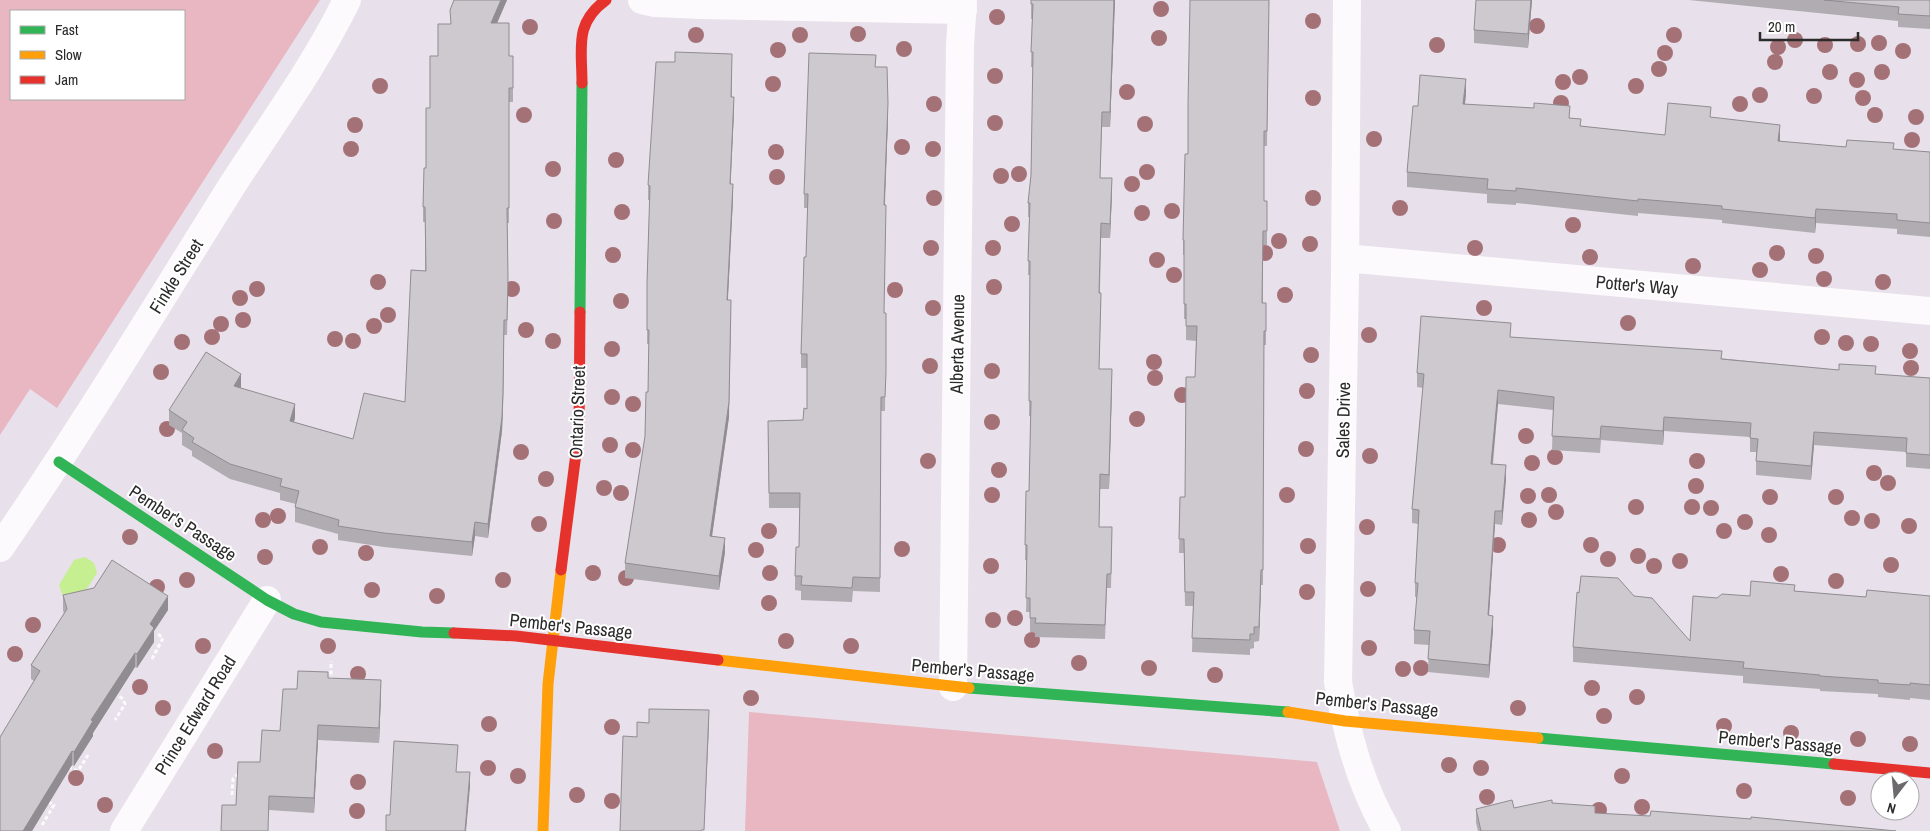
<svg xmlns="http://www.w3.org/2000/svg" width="1930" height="831" viewBox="0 0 1930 831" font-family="'Archivo Narrow',sans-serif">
  <rect width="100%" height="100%" fill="#e8e0ea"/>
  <!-- green -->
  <g fill="#e8b7c2" fill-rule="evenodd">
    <path d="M0,0H320L57,408L30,389L0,435ZM11,11H184V99H11Z"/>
    <path d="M749,712L1317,762L1340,831H745Z"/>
  </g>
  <!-- water -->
  <path fill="#c5ef90" d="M85,557L94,563L97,573L80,599L63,596L59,585L74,560Z"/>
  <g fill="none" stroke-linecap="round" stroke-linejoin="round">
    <!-- path -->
    <g stroke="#fcfafc" stroke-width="3" stroke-dasharray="4 2.5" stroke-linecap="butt">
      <path d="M152,659L163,638L158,634"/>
      <path d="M331,681V661"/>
      <path d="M114,693L123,699L125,704L115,720"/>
      <path d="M68,767L78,771L88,755"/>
      <path d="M232,795L233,779L240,772"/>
      <path d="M42,825L54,805L47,801"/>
    </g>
    <!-- street -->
    <g stroke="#fcfafc" stroke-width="28">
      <path d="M642,0L655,3L702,5L963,10"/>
      <path d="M1347,0L1345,275L1338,682C1347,734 1360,784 1387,831"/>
      <path d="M1345,258L1930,311"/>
      <path d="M0,548C80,432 153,312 228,192C268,129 314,68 347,0"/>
      <path d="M953,687L960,45L963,0"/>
      <path d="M124,831L267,600"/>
    </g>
    <!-- fast -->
    <g stroke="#30b455" stroke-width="11">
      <path d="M580,312L582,83"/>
      <path d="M59,462L267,600L294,614L321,622L422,632L454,633"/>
      <path d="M969,688L1288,712"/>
      <path d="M1538,738L1834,764"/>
    </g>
    <!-- slow -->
    <g stroke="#ff9f0a" stroke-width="11">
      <path d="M718,660L969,688"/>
      <path d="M1288,712L1345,721L1538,738"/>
      <path d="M543,831L548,684L561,570"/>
    </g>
    <!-- jam -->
    <g stroke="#e5322d" stroke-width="11">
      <path d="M582,83C582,48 574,23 606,0"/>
      <path d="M561,570L579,430L580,312"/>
      <path d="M454,633L516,636L718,660"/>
      <path d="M1834,764L1930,773"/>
    </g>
  </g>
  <!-- trees -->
  <g fill="#a47176">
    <circle cx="1161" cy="9" r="8"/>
    <circle cx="997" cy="17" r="8"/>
    <circle cx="1313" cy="21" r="8"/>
    <circle cx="1537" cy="26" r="8"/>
    <circle cx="530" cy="27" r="8"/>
    <circle cx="858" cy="34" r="8"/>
    <circle cx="696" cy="35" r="8"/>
    <circle cx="800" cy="35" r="8"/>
    <circle cx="1674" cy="35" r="8"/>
    <circle cx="1159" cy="38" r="8"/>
    <circle cx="1795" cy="40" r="8"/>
    <circle cx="1879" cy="43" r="8"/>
    <circle cx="1858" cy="44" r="8"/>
    <circle cx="1437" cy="45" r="8"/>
    <circle cx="1825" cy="45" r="8"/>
    <circle cx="1778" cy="47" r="8"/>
    <circle cx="904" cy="49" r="8"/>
    <circle cx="778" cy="50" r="8"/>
    <circle cx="1903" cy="51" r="8"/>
    <circle cx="1665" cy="53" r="8"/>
    <circle cx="1775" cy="62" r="8"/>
    <circle cx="1659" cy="69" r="8"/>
    <circle cx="1830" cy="72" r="8"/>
    <circle cx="1882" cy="72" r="8"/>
    <circle cx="995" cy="76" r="8"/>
    <circle cx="1580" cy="77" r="8"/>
    <circle cx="1857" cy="80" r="8"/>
    <circle cx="1563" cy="82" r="8"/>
    <circle cx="773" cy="84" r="8"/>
    <circle cx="380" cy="86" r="8"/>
    <circle cx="1636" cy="86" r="8"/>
    <circle cx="1127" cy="92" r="8"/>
    <circle cx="1760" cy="95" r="8"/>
    <circle cx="1814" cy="96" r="8"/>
    <circle cx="1313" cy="98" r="8"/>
    <circle cx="1863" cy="98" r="8"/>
    <circle cx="1561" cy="103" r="8"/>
    <circle cx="934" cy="104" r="8"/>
    <circle cx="1740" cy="104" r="8"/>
    <circle cx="524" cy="115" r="8"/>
    <circle cx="1875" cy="115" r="8"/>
    <circle cx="1916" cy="117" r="8"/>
    <circle cx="995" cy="123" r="8"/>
    <circle cx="1145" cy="124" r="8"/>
    <circle cx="355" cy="125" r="8"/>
    <circle cx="1374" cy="139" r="8"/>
    <circle cx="1912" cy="140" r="8"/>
    <circle cx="902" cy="147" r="8"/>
    <circle cx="351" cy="149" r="8"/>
    <circle cx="933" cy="149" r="8"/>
    <circle cx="776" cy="152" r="8"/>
    <circle cx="616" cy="160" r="8"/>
    <circle cx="553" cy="169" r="8"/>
    <circle cx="1147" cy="172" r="8"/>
    <circle cx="1019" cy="174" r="8"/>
    <circle cx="1001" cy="176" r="8"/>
    <circle cx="777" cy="177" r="8"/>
    <circle cx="1132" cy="184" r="8"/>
    <circle cx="934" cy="198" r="8"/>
    <circle cx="1313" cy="198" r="8"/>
    <circle cx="1400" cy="208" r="8"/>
    <circle cx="1172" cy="211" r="8"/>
    <circle cx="622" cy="212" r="8"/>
    <circle cx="1142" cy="213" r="8"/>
    <circle cx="554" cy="221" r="8"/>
    <circle cx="1012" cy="224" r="8"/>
    <circle cx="1573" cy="225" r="8"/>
    <circle cx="1279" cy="241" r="8"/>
    <circle cx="1310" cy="244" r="8"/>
    <circle cx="931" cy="248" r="8"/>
    <circle cx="993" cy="248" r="8"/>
    <circle cx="1475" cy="248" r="8"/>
    <circle cx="1265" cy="253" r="8"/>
    <circle cx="1777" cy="253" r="8"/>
    <circle cx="613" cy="255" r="8"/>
    <circle cx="1816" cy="256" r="8"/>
    <circle cx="1590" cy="257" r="8"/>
    <circle cx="1157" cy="260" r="8"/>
    <circle cx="1693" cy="266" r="8"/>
    <circle cx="1760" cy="270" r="8"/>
    <circle cx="1174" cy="275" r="8"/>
    <circle cx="1824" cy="279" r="8"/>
    <circle cx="378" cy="282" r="8"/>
    <circle cx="1883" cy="282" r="8"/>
    <circle cx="994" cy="287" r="8"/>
    <circle cx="257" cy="289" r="8"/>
    <circle cx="512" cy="289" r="8"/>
    <circle cx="895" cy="290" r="8"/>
    <circle cx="1285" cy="295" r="8"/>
    <circle cx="240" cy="298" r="8"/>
    <circle cx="621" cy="301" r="8"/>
    <circle cx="933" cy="308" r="8"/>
    <circle cx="1484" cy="308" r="8"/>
    <circle cx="388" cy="315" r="8"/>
    <circle cx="243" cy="320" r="8"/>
    <circle cx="1628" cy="323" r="8"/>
    <circle cx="221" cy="324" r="8"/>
    <circle cx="374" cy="326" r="8"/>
    <circle cx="526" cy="330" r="8"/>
    <circle cx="1369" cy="335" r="8"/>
    <circle cx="212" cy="337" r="8"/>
    <circle cx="1822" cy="337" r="8"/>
    <circle cx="335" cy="339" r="8"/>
    <circle cx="353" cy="341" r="8"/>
    <circle cx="553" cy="341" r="8"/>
    <circle cx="182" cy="342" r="8"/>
    <circle cx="1846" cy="343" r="8"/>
    <circle cx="1871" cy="344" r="8"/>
    <circle cx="612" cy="349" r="8"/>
    <circle cx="1910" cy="351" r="8"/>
    <circle cx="1311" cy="355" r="8"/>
    <circle cx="1154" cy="362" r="8"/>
    <circle cx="930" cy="366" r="8"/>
    <circle cx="1911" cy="368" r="8"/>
    <circle cx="992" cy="371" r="8"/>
    <circle cx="161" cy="372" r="8"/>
    <circle cx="1155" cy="378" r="8"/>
    <circle cx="1307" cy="391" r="8"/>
    <circle cx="1182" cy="395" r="8"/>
    <circle cx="612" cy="397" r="8"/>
    <circle cx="633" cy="404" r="8"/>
    <circle cx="1137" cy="419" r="8"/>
    <circle cx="992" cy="422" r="8"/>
    <circle cx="167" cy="429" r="8"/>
    <circle cx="1526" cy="436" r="8"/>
    <circle cx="610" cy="445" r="8"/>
    <circle cx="1306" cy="449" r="8"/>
    <circle cx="633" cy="450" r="8"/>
    <circle cx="521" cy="452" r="8"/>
    <circle cx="1370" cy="456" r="8"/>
    <circle cx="1555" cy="457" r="8"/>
    <circle cx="928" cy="461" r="8"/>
    <circle cx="1697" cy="461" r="8"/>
    <circle cx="1532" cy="463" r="8"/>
    <circle cx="999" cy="470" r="8"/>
    <circle cx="1874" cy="473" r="8"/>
    <circle cx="546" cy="479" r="8"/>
    <circle cx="1888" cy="483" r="8"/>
    <circle cx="1696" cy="486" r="8"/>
    <circle cx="604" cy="488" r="8"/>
    <circle cx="621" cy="493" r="8"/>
    <circle cx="992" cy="495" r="8"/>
    <circle cx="1287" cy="495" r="8"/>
    <circle cx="1549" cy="495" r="8"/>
    <circle cx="1528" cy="496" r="8"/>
    <circle cx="1770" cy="497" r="8"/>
    <circle cx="1836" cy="497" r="8"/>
    <circle cx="1636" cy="507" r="8"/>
    <circle cx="1692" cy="507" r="8"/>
    <circle cx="1711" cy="508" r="8"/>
    <circle cx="1556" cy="512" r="8"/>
    <circle cx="278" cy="516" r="8"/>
    <circle cx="1852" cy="518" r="8"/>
    <circle cx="263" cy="520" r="8"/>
    <circle cx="1529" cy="520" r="8"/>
    <circle cx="1872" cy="521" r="8"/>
    <circle cx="1745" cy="522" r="8"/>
    <circle cx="539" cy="524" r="8"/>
    <circle cx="1909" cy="526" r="8"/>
    <circle cx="1367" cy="527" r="8"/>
    <circle cx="769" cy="531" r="8"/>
    <circle cx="1724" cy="531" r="8"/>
    <circle cx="1769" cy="535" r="8"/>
    <circle cx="130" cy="537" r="8"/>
    <circle cx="1498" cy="545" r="8"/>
    <circle cx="1591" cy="545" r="8"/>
    <circle cx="1308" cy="546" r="8"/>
    <circle cx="320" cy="547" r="8"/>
    <circle cx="902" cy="549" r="8"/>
    <circle cx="756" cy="550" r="8"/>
    <circle cx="366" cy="553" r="8"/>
    <circle cx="1638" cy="556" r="8"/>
    <circle cx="265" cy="557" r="8"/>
    <circle cx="1608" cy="559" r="8"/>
    <circle cx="1680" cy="561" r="8"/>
    <circle cx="1891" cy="565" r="8"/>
    <circle cx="991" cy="566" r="8"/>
    <circle cx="1654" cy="566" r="8"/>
    <circle cx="593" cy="573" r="8"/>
    <circle cx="770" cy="573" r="8"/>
    <circle cx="1781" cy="574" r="8"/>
    <circle cx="626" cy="578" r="8"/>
    <circle cx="187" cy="580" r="8"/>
    <circle cx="503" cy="580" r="8"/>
    <circle cx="1836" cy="581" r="8"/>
    <circle cx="157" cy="587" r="8"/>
    <circle cx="1368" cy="589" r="8"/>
    <circle cx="372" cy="590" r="8"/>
    <circle cx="1307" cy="592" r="8"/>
    <circle cx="437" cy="596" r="8"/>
    <circle cx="769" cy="603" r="8"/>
    <circle cx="1015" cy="618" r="8"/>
    <circle cx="993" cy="620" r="8"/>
    <circle cx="33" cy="625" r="8"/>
    <circle cx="1032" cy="640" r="8"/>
    <circle cx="786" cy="641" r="8"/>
    <circle cx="203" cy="646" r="8"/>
    <circle cx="328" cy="646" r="8"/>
    <circle cx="851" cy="646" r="8"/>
    <circle cx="1369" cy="648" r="8"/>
    <circle cx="15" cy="654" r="8"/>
    <circle cx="1079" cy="663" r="8"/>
    <circle cx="1149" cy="668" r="8"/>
    <circle cx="1421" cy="668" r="8"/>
    <circle cx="1403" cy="669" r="8"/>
    <circle cx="358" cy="674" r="8"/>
    <circle cx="1215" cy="675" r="8"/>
    <circle cx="140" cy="687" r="8"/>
    <circle cx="1592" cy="688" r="8"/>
    <circle cx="1637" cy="697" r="8"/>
    <circle cx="751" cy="698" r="8"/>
    <circle cx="163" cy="708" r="8"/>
    <circle cx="1518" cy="708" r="8"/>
    <circle cx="1604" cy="716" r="8"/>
    <circle cx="489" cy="724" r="8"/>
    <circle cx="1724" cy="726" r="8"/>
    <circle cx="612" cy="727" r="8"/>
    <circle cx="1791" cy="733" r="8"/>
    <circle cx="1858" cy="739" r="8"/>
    <circle cx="1910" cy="744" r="8"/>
    <circle cx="215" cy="751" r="8"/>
    <circle cx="1449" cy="765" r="8"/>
    <circle cx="488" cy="768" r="8"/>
    <circle cx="1481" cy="768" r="8"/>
    <circle cx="518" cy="776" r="8"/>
    <circle cx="1622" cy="776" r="8"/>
    <circle cx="76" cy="778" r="8"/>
    <circle cx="358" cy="782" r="8"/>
    <circle cx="1744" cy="791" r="8"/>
    <circle cx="577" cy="795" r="8"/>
    <circle cx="1487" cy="797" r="8"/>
    <circle cx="1848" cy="798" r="8"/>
    <circle cx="612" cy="801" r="8"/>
    <circle cx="105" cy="805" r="8"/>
    <circle cx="1642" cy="807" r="8"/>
    <circle cx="1599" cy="810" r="8"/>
    <circle cx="357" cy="811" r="8"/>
  </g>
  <!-- wall -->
  <g fill="#b1acb2">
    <path d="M454,0H507L497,23L509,56H513V102H509V223H507L508,292L507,335H504L503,407L502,431L488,538L475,536L472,556L384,547L338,540V534L295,522V507L296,504L280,500V493L230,479L192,456V451L182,445V433L169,425V410L241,388L295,418L294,422L353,439L405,402L425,271V222H423V207L430,108L438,56L451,24Z"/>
    <path d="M1031,0H1115L1110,127H1102L1100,178L1112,193L1110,238H1101L1100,293L1101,307L1099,369L1112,384L1109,489H1100L1099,527L1112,542L1111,588H1107L1105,639L1035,637V632H1030V612H1026L1027,560H1025L1026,491H1029L1031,416H1029L1030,275H1028L1029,217H1028V203L1031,175L1033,67H1031L1032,19H1031Z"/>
    <path d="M1269,0L1267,146H1264V201H1267V245H1263V303L1266,331V345H1264L1263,585H1261L1259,641L1254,642V648L1250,649V655L1192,652L1193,606H1185L1184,553H1179L1180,497H1185L1195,377L1196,341L1186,340V319H1184V255H1183V240L1188,154Z"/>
    <path d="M1532,0L1528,48L1474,43V30Z"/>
    <path d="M1689,0H1930V29L1898,27V21Z"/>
    <path d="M876,67L888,118L885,205L884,313H886L885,411H881L880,592L853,591L852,602L801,600V591L795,590V576L799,547L800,508H769L768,421L803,420L807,409V368H801V354L806,257L808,208H804V194Z"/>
    <path d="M732,69V97L734,111L730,184L733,198L728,300L729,417L712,536L725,552L719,590L625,578V563L645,436L648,392L649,344H647V283L650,200H648V185Z"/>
    <path d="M1466,94L1465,104L1570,118L1581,126L1665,135L1711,117L1780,142L1846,147L1894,149L1930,152V237L1897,234V229L1816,223L1815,233L1722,223V220L1638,213V216L1516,203V205L1487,203V194L1407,187V172L1418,106Z"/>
    <path d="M1511,337L1876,374L1930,378V469L1906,467V452L1814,445L1811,480L1756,475V452H1750V437L1664,431L1663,445L1601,440L1600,453L1552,450L1553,410L1498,404L1493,464L1506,479L1502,525L1495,524L1489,615L1493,630L1489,678L1428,672L1429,645L1414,644V630L1417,597H1415V583L1418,524L1412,523V509L1423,388L1417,387V373Z"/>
    <path d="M1795,591L1866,597L1930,596V700L1910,698V700L1878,697V694L1820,691V689L1743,683V676L1573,662V647L1634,596L1690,641L1717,598L1750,596Z"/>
    <path d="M63,595L168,610L154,631V642L137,668L135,667L93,733V736L74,766L72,765L32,831H0L34,681L31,679V665L64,614L63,610Z"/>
    <path d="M328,678L381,694L379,743L318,740L314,813L269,810L236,805L260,762L280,731L297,689Z"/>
    <path d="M1552,803L1595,813L1896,831H1478L1476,823V809L1514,808Z"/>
  </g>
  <!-- shaded-wall -->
  <g fill="#908c91">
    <path d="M501,0H507L491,37V23Z"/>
    <path d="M1114,0H1115L1110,127V112Z"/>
    <path d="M1531,0H1532L1528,48V34Z"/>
    <path d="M1466,79V94L1463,118V104Z"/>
    <path d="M734,97V111L730,198V184Z"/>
    <path d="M888,103V118L884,219V205Z"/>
    <path d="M1780,125V140L1778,156V141Z"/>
    <path d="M1112,178V193L1110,238V224Z"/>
    <path d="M733,184V198L727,314V300Z"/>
    <path d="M1816,209V223L1815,233V218Z"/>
    <path d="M731,314L729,417L710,550V536Z"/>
    <path d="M504,320L503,407L502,431L488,538V524Z"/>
    <path d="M1112,369V384L1109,489V475Z"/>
    <path d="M241,374V388L234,386Z"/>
    <path d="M1498,390V404L1491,478V464Z"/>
    <path d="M295,404V418L290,435V421Z"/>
    <path d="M1664,417V431L1663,445V431Z"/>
    <path d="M1814,432V445L1811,480V466Z"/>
    <path d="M1506,465V479L1502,525V511Z"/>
    <path d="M1495,511V524L1488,629V615Z"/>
    <path d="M475,522V536L472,556V542Z"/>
    <path d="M725,538V552L719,590V576Z"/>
    <path d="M1261,570V585L1259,641V627Z"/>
    <path d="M168,596V610L154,631V642L137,668V654L150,624Z"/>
    <path d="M1493,616V630L1489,678V665Z"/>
    <path d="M135,653V667L93,733V736L74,766V752L91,720Z"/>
    <path d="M381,680V694L379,743V728Z"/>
    <path d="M709,710V725L704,831V830Z"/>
    <path d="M318,725V740L314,813V798Z"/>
    <path d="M72,751V765L32,831H23Z"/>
    <path d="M470,772V787L466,831H465Z"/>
  </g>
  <!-- building -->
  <g fill="#cec8cf" stroke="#908c91">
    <path d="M454,0H501L491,23H509V56H513V88H509V208H507L508,278L507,320H504L503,393L502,417L488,524L475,522L472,542L384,533L338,526L339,520L295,507L299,491L280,486L282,479L230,464L192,442L194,438L182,430L187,422L169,410L206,352L241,374L234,386L295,404L290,421L353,439L364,393L405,402L411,270L426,271L425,207H423L424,168H426V108H430V56H438V24H451L450,10Z"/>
    <path d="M1031,0H1114L1110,112H1102L1100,178H1112L1110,224L1101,223L1099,293H1101L1099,369H1112L1109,475L1100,474L1099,527H1112L1111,574H1107L1105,625L1035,623L1036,618H1030V598H1026L1027,545H1025L1026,491H1029L1031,401H1029L1030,261H1028L1030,203H1028L1031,175L1033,52H1031L1033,4H1031Z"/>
    <path d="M1190,0H1269L1267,131H1264V201H1267V231H1263L1262,303H1266V331H1264L1263,570H1261L1259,627H1254V634H1250V640L1192,638L1194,592H1185L1184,539H1179L1180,497H1185L1186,377H1195L1197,326H1186V304H1184V240H1183L1185,154H1188V104Z"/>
    <path d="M1476,0H1531L1528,34L1474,30Z"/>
    <path d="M1824,0H1930V16L1898,14L1899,7Z"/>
    <path d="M675,52L732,54L731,97H734L730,184H733L727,300H731L729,402L710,536L725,538L719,576L625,563L645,436L646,392H648L649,330H647V283L650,186L648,185L656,62H675Z"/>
    <path d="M809,53L876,55L875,67H887L888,103L884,205H886L884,313H886V372L885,397H881L880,578L853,577L852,588L801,585L802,576H795L796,547H799L800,493H769L768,421L803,420L804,408L807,409V354H801L804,257H806L808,194H804Z"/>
    <path d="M1420,75L1466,79L1463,104L1534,108V103L1570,106L1569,118L1581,119L1580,126L1665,135L1668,103L1711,107L1710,117L1780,125L1778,141L1846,147L1847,140L1894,143L1893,149L1930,152V223L1897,220V214L1816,209L1815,218L1722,209V206L1638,199V201L1516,188V191L1487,189L1488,179L1407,172L1413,106H1418Z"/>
    <path d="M1421,316L1511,323L1510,337L1722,351L1721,359L1839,370V364L1876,366L1875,374L1930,378V455L1906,453L1907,438L1814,432L1811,466L1756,461L1758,439L1750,438L1751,423L1664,417L1663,431L1601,426L1600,439L1552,436L1554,397L1498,390L1491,464L1506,465L1502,511H1495L1488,615L1493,616L1489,665L1428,659L1430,631L1414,630L1418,583H1415L1419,510L1412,509L1424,374L1417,373Z"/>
    <path d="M112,560L168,596L150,624L154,628L137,654L135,653L91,720L93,721L74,752L72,751L23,831H0V737L40,671L31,665L67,609L63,595L94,588Z"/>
    <path d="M1581,576L1618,578L1634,596L1652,598L1690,641L1693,596L1717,598L1722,594L1750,596L1751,581L1795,585L1794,591L1866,597L1867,590L1930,596V685L1910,683V685L1878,683V680L1820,676V675L1743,668L1744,662L1573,647L1577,592L1579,593Z"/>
    <path d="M298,671L328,672V678L381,680L379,728L318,725L314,798L269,796L268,831H221L222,805H236L238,762H260L262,730L280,731L283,689H297Z"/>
    <path d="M649,709L709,710L704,830H701V831H620L623,736L637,737V722L649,723Z"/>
    <path d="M394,741L458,745L456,772H470L465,831H386V815H390Z"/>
    <path d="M1512,800L1514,808L1552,800V803L1595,806V813L1650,816L1651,811L1751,819V817L1896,831H1481L1476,809Z"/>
  </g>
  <g text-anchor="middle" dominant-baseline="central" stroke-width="4" stroke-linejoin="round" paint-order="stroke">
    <!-- street labels -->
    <g font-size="18" fill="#2b2b2b" stroke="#fff">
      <text transform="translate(176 276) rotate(-58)">Finkle Street</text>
      <text transform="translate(1637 285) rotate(5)">Potter's Way</text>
      <text transform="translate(957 344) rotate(-89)">Alberta Avenue</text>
      <text transform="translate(577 412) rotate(-88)">Ontario Street</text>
      <text transform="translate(1343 420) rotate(-89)">Sales Drive</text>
      <text transform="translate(183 523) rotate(33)">Pember's Passage</text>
      <text transform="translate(571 626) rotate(6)">Pember's Passage</text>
      <text transform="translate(973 670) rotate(5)">Pember's Passage</text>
      <text transform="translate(1377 704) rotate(6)">Pember's Passage</text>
      <text transform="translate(195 715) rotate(-58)">Prince Edward Road</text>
      <text transform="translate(1780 742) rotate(5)">Pember's Passage</text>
    </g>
  </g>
  <!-- legend -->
  <rect x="10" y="10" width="175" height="90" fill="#ffffff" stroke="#aaaaaa"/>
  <rect x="20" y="26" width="25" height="8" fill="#30b455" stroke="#aaaaaa"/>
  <text x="55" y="35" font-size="15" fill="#2b2b2b">Fast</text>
  <rect x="20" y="51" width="25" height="8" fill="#ff9f0a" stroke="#aaaaaa"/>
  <text x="55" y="60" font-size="15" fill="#2b2b2b">Slow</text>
  <rect x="20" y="76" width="25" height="8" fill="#e5322d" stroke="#aaaaaa"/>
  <text x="55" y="85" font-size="15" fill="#2b2b2b">Jam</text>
  <!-- north arrow -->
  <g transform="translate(1895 796) rotate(196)"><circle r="24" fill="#ffffff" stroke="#aaaaaa"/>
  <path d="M0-4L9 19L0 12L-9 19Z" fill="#6d6a6e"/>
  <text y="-8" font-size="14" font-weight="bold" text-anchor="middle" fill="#2b2b2b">N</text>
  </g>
  <!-- scale -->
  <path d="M1760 32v8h98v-8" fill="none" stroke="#2b2b2b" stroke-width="2.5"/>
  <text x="1768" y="32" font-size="15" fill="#2b2b2b" stroke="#ffffff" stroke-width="4" paint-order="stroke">20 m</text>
</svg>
